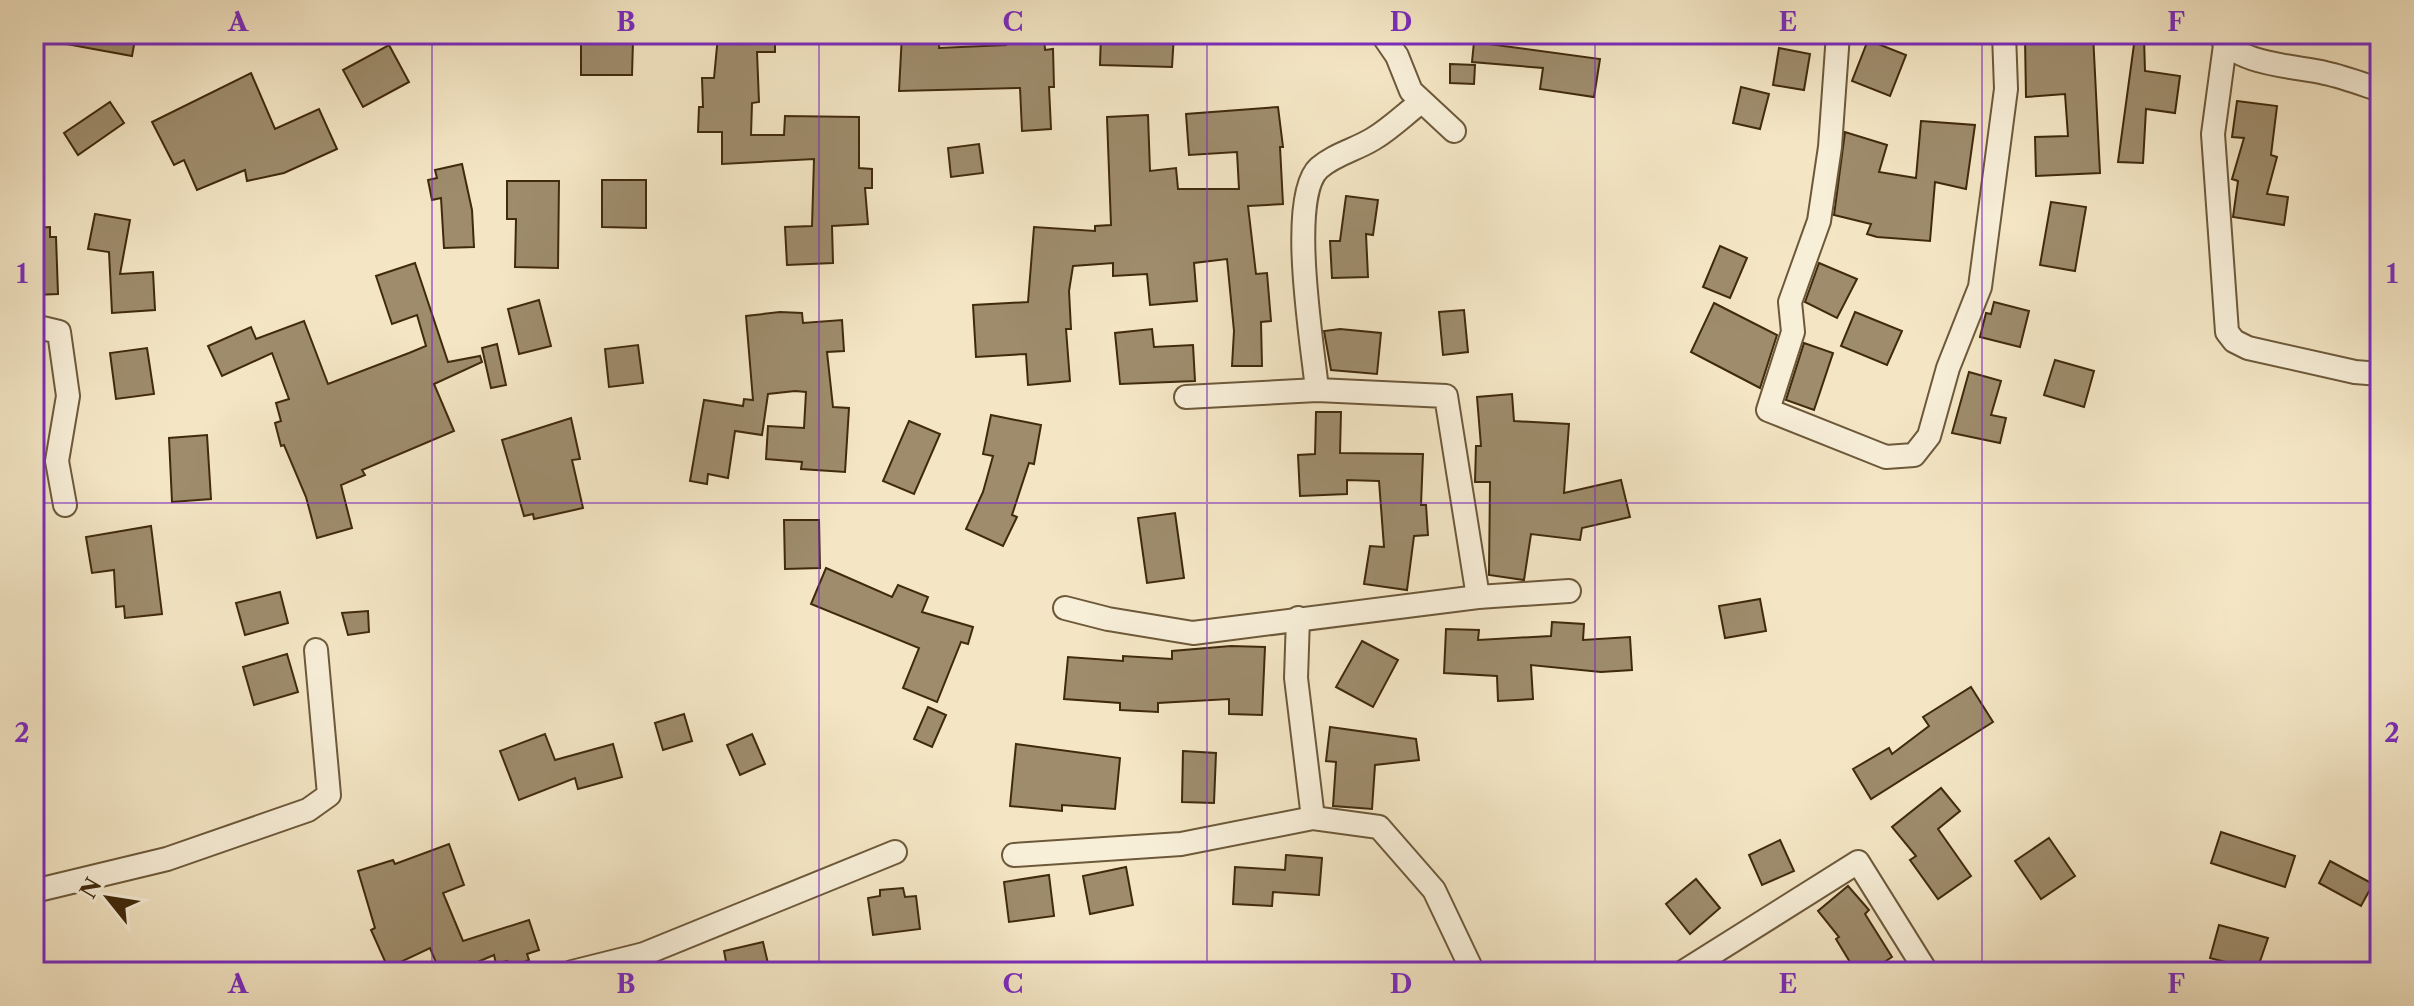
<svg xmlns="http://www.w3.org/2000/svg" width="2414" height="1006" viewBox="0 0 2414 1006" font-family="'Libre Caslon Text',serif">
  <rect width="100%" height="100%" fill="#f4e6c5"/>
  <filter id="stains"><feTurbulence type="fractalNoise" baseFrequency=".0025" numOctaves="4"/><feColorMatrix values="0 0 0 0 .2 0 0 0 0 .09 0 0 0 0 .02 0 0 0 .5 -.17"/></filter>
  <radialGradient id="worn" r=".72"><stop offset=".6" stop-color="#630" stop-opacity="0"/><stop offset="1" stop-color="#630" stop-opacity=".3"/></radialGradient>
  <!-- building -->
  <g fill="#9e8c6c" stroke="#402a0c" stroke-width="2">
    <path d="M56,34H136L132,56L55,42Z"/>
    <path d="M726,34H775V52H757L759,102L752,103L751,135H784L785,116L859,117V168L872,169V188H865L868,224L832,226L833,263L787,265L785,227L812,226L814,159L722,164V132H698L699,107H703L702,78H714L718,36Z"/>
    <path d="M902,34H940L939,48L1006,45L1005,34H1044L1045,50L1053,49L1054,87H1049L1051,129L1022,131L1020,88L899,91Z"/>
    <path d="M1101,34H1174L1172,67L1100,65Z"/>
    <path d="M2093,34L2100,173L2036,176L2035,137L2068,136L2065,94L2026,97L2025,38Z"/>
    <path d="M2135,37H2144L2145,71L2180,76L2175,113L2146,109L2143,163L2118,162Z"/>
    <path d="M1868,40L1906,55L1890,96L1852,81Z"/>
    <path d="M581,41H633L632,75H581Z"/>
    <path d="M1474,42L1600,59L1594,97L1540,89L1543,68L1472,62Z"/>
    <path d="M389,45L409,82L363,107L343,70Z"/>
    <path d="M1779,48L1810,54L1804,90L1773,85Z"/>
    <path d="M1450,64L1475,65L1474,84L1450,83Z"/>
    <path d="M251,73L275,129L319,109L337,149L284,173L247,181L245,170L197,190L184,160L174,165L152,122Z"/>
    <path d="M1741,87L1769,94L1760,129L1733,123Z"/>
    <path d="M2237,101L2277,106L2271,155L2277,157L2267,194L2288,197L2284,225L2233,217L2238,181L2232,179L2244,138L2232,137Z"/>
    <path d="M110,102L124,123L78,155L64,133Z"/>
    <path d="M1278,107L1283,147H1280L1283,204L1248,206L1256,274L1267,273L1271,321L1261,322L1262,366H1232L1234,331L1227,259L1194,263L1197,301L1150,305L1147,274L1113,276V263L1073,266L1069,291L1071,329H1066L1070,381L1028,385L1026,354L976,357L973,305L1028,302L1034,227L1095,231V226L1111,225L1107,117L1148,115L1150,171L1176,168L1178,189H1239L1237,152L1189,155L1186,114Z"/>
    <path d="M1921,121L1975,125L1966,189L1935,182L1930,241L1877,237L1867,234L1871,224L1834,215L1845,132L1887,145L1879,172L1916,178Z"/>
    <path d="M979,144L983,173L951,177L948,148Z"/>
    <path d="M462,164L472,210L474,247L444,248L441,198L432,200L428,180L437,178L435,170Z"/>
    <path d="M602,180H646V228L602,227Z"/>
    <path d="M507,181H559L558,268L515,267L516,219H507Z"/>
    <path d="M1346,196L1378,200L1373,235L1366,234L1368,277L1332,278L1330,241H1340Z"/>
    <path d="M2051,202L2086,207L2075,271L2040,265Z"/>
    <path d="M95,214L130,220L120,274L153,272L155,310L112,313L109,252L88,249Z"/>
    <path d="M50,227V237H56L58,294L34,295V228Z"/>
    <path d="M1720,246L1747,258L1730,298L1703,287Z"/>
    <path d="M415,263L448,362L480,356L482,362L434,384L454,431L362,470L365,475L341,485L352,528L317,538L306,497L284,445L281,446L275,423L281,421L276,403L289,399L272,353L222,376L208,346L251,327L256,339L304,321L328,384L409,353L426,346L417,315L392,324L376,276Z"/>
    <path d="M1819,263L1857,279L1837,318L1805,302Z"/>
    <path d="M539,300L551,346L519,354L508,309Z"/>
    <path d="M1994,302L2029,311L2020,347L1980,337L1986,313L1991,314Z"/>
    <path d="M1714,303L1777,335L1760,388L1691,352Z"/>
    <path d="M1464,310L1468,352L1443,355L1439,312Z"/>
    <path d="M780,312L802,313L803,323L842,320L844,351L827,352L833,407L849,408L845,472L801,469L802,462L766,459L768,426L804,428L806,392L795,391L768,394L762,435L735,431L728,478L708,474L707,484L690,481L704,400L743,406L744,399L753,400L746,316Z"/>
    <path d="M1855,312L1902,331L1887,365L1841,346Z"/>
    <path d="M1152,329L1154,347L1193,345L1195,381L1120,384L1115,333Z"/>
    <path d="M1340,329L1381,333L1377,374L1331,370L1324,331Z"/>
    <path d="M1804,343L1833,353L1814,410L1786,400Z"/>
    <path d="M497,344L506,385L491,388L482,348Z"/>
    <path d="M638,345L643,383L609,387L605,349Z"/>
    <path d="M147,348L154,394L116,399L110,353Z"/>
    <path d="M2055,360L2094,371L2084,407L2044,395Z"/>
    <path d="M1969,372L2001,381L1991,415L2006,418L2000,443L1952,433Z"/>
    <path d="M1512,394L1514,421L1569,424L1564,493L1621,480L1630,517L1582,528L1580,540L1531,534L1524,580L1489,575L1490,482H1475L1476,446H1481L1477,397Z"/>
    <path d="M1316,412H1341L1340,453L1423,454L1421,505H1426L1428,535L1414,536L1407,590L1364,584L1370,546L1384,547L1379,481L1347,480V494L1300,496L1298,455L1315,454Z"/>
    <path d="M991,415L1041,425L1034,464L1029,463L1012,515L1017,517L1003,546L966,529L983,492L993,456L983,454Z"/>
    <path d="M571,418L580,459L572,460L583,508L534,519L533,514L524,516L502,440Z"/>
    <path d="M909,421L940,434L914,494L883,481Z"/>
    <path d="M207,435L211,499L172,502L169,438Z"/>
    <path d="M1175,513L1184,578L1147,583L1138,518Z"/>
    <path d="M784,520H819L820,568L785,569Z"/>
    <path d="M151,526L162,614L125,618L124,606L116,607L114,570L92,573L86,537Z"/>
    <path d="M826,568L892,597L898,585L928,597L922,612L973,627L968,644L961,642L937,702L903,688L919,648L811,604Z"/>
    <path d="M280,592L288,623L245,635L236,603Z"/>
    <path d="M1760,599L1766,631L1725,638L1719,606Z"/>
    <path d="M368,611L369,632L348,635L342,613Z"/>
    <path d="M1552,622L1584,624L1583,640L1630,637L1632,670L1601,672L1531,665L1533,699L1498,701L1497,676L1444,673L1446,629L1479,630L1478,640L1551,636Z"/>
    <path d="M1362,641L1398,660L1373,707L1336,687Z"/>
    <path d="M1231,646L1265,647L1262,715L1229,714V699L1158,703V712L1120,710V703L1064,699L1068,657L1123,661V656L1172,659V651Z"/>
    <path d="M287,654L298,692L254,705L243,667Z"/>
    <path d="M1971,687L1993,722L1871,799L1853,769L1889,748L1892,754L1929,726L1923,717Z"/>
    <path d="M928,707L946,715L932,747L914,739Z"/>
    <path d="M684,714L692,741L663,750L655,723Z"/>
    <path d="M1330,727L1416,739L1419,760L1375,765L1372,809L1333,806L1336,762L1326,761Z"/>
    <path d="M545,734L555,760L613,744L622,777L578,789L575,778L519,800L500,751Z"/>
    <path d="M752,734L765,764L740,775L727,745Z"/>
    <path d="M1016,744L1120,758L1115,809L1062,805V811L1010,806Z"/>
    <path d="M1183,751L1216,753L1214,803L1182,802Z"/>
    <path d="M1941,788L1960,811L1938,829L1971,876L1938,899L1910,860L1916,856L1892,827Z"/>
    <path d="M2221,832L2295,856L2285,887L2211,863Z"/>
    <path d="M2049,838L2075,876L2041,899L2015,861Z"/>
    <path d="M1780,840L1794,871L1762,885L1749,855Z"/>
    <path d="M449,844L464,885L443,893L463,941L529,920L539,950L527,954L529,960L509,968L507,961L496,964L494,955L454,972H440L430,948L388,968L371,930L375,928L358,871L393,860L395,864Z"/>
    <path d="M1286,855L1322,858L1319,895L1273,892L1272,906L1233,904L1235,867L1285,870Z"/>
    <path d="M2330,861L2373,884L2361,906L2319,883Z"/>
    <path d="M1126,867L1133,905L1090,914L1083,876Z"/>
    <path d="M1049,875L1054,916L1009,922L1004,882Z"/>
    <path d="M1696,879L1720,908L1690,934L1666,904Z"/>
    <path d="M1848,886L1869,910L1865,914L1892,957L1869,972H1856L1836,939L1839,937L1818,911Z"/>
    <path d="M903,888L905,897L916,896L920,929L873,935L868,898L880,896V890Z"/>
    <path d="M2219,925L2268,938L2257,970L2210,958Z"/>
    <path d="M763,942L770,972H728L724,951Z"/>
  </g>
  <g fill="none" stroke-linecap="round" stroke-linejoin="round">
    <defs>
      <g id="minor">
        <path d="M1382,34L1397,56L1411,91L1454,131"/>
        <path d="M1838,34L1830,147L1819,221L1790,302L1793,332L1768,410L1886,457L1914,455L1929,436L1948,368L1980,287L2006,89L2004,34"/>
        <path d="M2220,35C2235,65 2296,66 2325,73C2344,77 2362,84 2380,90"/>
        <path d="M2225,45L2213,134L2227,332L2234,341L2248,348L2355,372L2380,374"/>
        <path d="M34,326L59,332L68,396L57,461L65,505"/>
        <path d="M1317,390C1313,347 1287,197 1319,168C1335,154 1355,150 1373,139C1390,129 1405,114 1421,102"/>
        <path d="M1186,397L1317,390L1446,396L1478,597"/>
        <path d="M1065,608L1108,619L1193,633L1478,597L1569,591"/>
        <path d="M1298,618L1296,678L1313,818"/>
        <path d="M1014,855L1181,844L1313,818L1379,827L1434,890L1473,972"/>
        <path d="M34,891L167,859L308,810L329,795L316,650"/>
        <path d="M572,972L644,954L895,852"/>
        <path d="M1683,972L1858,862L1926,971"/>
      </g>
    </defs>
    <!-- minor casing -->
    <use href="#minor" stroke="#6d593a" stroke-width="26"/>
    <!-- minor -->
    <use href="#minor" stroke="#f8efd9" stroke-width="22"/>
  </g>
  <!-- grid -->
  <path fill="none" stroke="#7b2cbf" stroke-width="2" stroke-opacity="0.55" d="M432,34V972M819,34V972M1207,34V972M1595,34V972M1982,34V972M34,503H2380"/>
  <!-- margin -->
  <rect width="2414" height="1006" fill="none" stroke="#f4e6c5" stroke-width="88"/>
  <!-- north arrow -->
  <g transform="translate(108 898) rotate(300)" stroke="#f8efd9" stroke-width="6" paint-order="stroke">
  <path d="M0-6L14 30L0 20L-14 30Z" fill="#402a0c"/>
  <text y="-12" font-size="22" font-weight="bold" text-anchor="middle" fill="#402a0c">N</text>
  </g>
  <rect x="44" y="44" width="2326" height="918" fill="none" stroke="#7b2cbf" stroke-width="3"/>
  <g font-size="26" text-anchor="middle" font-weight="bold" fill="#7b2cbf">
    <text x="238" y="31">A</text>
    <text x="626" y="31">B</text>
    <text x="1013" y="31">C</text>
    <text x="1401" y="31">D</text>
    <text x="1788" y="31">E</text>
    <text x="2176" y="31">F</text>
    <text x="22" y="283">1</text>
    <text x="2392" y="283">1</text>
    <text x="22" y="742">2</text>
    <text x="2392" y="742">2</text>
    <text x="238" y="993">A</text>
    <text x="626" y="993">B</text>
    <text x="1013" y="993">C</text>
    <text x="1401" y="993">D</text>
    <text x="1788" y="993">E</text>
    <text x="2176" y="993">F</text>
  </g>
  <rect width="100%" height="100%" filter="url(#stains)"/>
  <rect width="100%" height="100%" fill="url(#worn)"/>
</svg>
